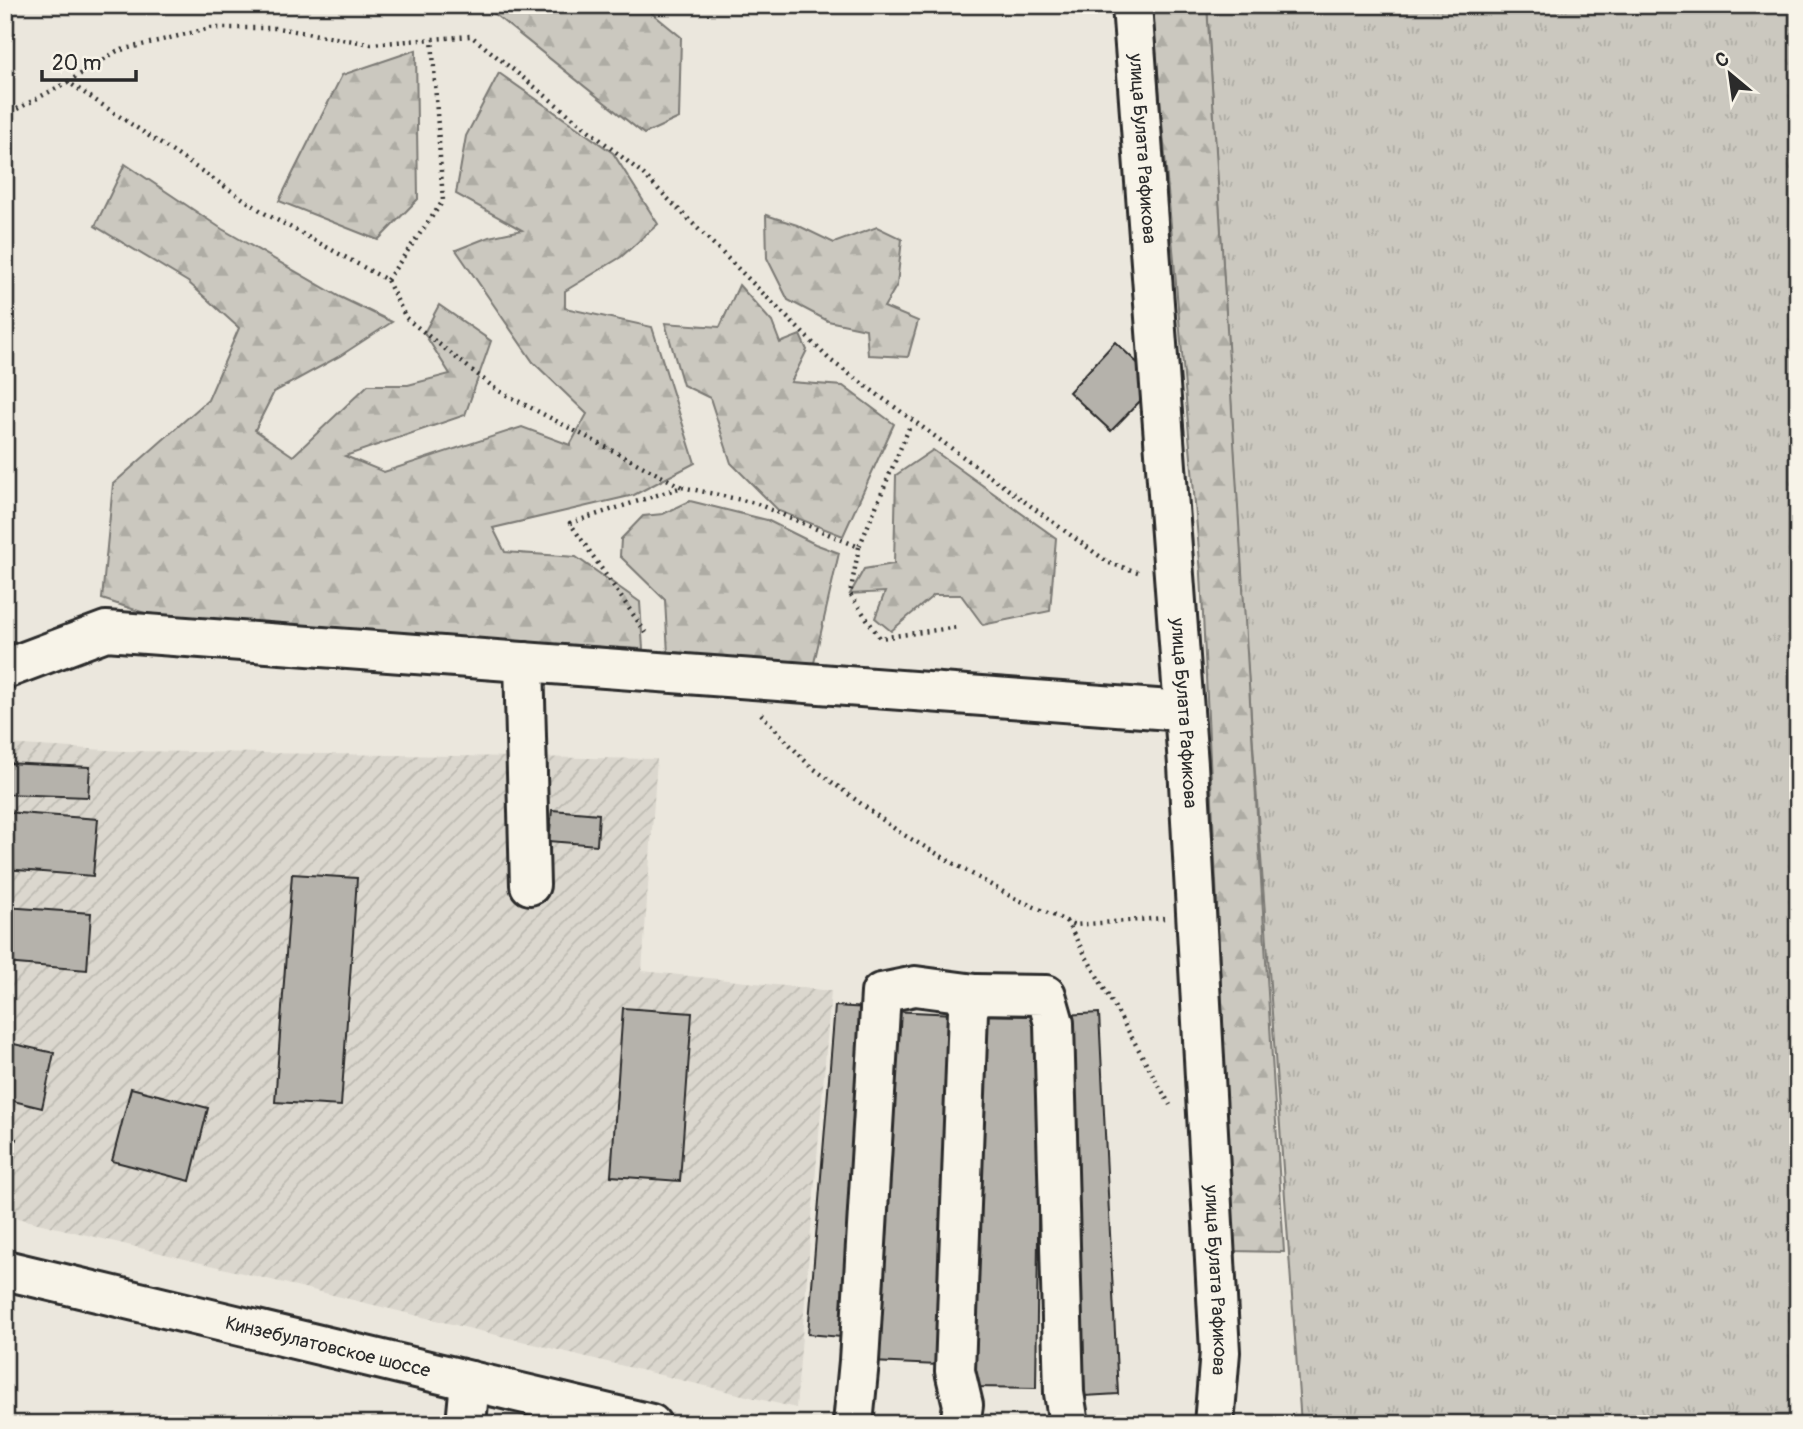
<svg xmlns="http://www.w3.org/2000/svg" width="1803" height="1429" viewBox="0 0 1803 1429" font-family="Pangolin,sans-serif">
  <defs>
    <pattern id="industrial-furrows" width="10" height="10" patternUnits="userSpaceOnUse" patternTransform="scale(1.75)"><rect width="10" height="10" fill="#dbd7ce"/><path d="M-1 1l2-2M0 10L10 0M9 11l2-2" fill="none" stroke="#bcb9b1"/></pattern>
    <pattern id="grass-tufts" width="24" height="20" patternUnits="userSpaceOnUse" patternTransform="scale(1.75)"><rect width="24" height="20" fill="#cbc8bf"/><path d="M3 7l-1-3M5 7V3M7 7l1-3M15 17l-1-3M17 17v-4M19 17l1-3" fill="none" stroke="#aeaca4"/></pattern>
    <pattern id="forest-firs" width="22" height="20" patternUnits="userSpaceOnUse" patternTransform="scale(1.75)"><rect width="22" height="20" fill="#cbc8bf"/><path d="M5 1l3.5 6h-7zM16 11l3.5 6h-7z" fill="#aeaca4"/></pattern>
  </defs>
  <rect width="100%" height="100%" fill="#ebe7dd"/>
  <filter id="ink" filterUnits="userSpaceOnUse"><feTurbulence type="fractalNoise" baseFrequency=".0143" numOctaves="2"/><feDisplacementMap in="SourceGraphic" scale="14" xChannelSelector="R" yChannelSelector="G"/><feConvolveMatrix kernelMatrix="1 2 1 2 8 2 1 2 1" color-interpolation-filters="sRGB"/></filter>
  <g filter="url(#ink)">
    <!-- industrial -->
    <path fill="url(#industrial-furrows)" d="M5,744L123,751L657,759L642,971L831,991L796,1408L5,1215Z"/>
    <!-- grass -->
    <path fill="url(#grass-tufts)" stroke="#7b7a75" stroke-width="2" d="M1207,5H1798V1424H1301L1246,645Z"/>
    <!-- forest -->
    <g fill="url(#forest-firs)" stroke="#7b7a75" stroke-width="2">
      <path d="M483,5H642L681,37L679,118L644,134Z"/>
      <path d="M1152,5H1207L1284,1252L1234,1251L1201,574Z"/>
      <path d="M416,50L418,199L378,240L279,201L342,75Z"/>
      <path d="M499,73L613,153L658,224L621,257L565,291V308L652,327L695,463L634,495L493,528L505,552L576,557L640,602L643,649L175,623L102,599L113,484L208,400L239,328L188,282L95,226L125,164L222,229L340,297L392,322L340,356L274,392L255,430L293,456L368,385H408L450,374L424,333L439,305L491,341L465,415L345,456L384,472L522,427L570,445L587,414L533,362L456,250L489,237L522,230L456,194L466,136Z"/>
      <path d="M766,215L797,225L834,243L877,227L902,239L897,285L884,307L918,321L908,357L868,355L866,329L828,321L788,300L767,258Z"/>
      <path d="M739,285L772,322L780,343L800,335L807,350L791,382L843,386L894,424L843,536L779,511L731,463L710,398L683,385L665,323L720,327Z"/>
      <path d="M933,450L1056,538L1050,611L983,625L961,595H934L891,631L875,618L885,592L850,594L864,569L894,564L896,475Z"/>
      <path d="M690,501L767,520L815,544L839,553L814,663L668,654L665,600L620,556L621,539L643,516L663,514Z"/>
    </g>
    <!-- building -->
    <g fill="#b5b2ab" stroke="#2b2b2b" stroke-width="2">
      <path d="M5,146L11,147L5,232Z"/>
      <path d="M1115,342L1146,371L1143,398L1111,431L1069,392Z"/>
      <path d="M5,763L90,767L88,797L5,794Z"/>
      <path d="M552,810L599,814L597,845L549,841Z"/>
      <path d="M5,812L98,819L93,876L5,869Z"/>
      <path d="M292,874L357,878L341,1106L275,1102Z"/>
      <path d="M5,907L91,913L87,970L5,963Z"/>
      <path d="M835,1006L868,1008L841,1337L808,1334Z"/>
      <path d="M623,1008L692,1013L680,1181L611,1176Z"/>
      <path d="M890,1011L956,1014L938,1365L872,1362Z"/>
      <path d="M1099,1013L1118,1394L1085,1396L1064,1015Z"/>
      <path d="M979,1015L1041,1016L1036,1388L974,1387Z"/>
      <path d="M5,1042L54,1053L42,1108L5,1099Z"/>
      <path d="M131,1088L208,1108L190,1181L112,1161Z"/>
      <path d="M5,1137L16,1139L5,1183Z"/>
    </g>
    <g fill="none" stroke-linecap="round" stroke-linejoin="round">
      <defs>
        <g id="minor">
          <path id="s1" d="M1132,5L1188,765L1220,1352L1214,1424"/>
          <path d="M524,662L530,885"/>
          <path d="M5,669L106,631L1184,711"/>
          <path d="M466,1424L470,1381"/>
          <path d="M853,1424L859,1361L881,993L915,986L975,994"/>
          <path d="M960,1424L963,1405L955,1371L968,1011L975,994L1046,995L1054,1023L1064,1393L1069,1424"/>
        </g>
        <g id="major">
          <path id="s2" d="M5,1270L651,1424"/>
        </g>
      </defs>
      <!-- minor casing -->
      <use href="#minor" stroke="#2b2b2b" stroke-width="44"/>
      <!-- major casing -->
      <use href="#major" stroke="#2b2b2b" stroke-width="44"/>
      <!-- path -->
      <g stroke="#2b2b2b" stroke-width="4.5" stroke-dasharray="2 5" stroke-linecap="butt">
        <path d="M68,82L117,51L211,28H277L371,44L471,36L642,173L830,360L1109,563L1141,573"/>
        <path d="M5,102L17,109L68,82L266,214L387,280L406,318L497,390L682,487L570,523L648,636"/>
        <path d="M387,280L443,201L432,39"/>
        <path d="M682,487L755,503L859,547L909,428"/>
        <path d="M859,547L850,594L880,638L958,627"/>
        <path d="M761,714L809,765L899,832L1012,897L1075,925L1164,918"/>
        <path d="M1066,921L1170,1105"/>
      </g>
      <!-- minor -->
      <use href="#minor" stroke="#f7f3e8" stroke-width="38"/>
      <!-- major -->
      <use href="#major" stroke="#f7f3e8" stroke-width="38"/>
    </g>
  </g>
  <g text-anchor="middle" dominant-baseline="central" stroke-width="7" stroke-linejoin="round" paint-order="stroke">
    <!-- street labels -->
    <g font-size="19" fill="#2b2b2b" stroke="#f7f3e8">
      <text stroke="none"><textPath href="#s1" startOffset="144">улица Булата Рафикова</textPath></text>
      <text stroke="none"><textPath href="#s1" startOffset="710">улица Булата Рафикова</textPath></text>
      <text stroke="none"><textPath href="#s1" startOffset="1278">улица Булата Рафикова</textPath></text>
      <text stroke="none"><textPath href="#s2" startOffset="332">Кинзебулатовское шоссе</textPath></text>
    </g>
  </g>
  <!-- margin -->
  <rect width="1803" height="1429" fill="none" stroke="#f7f3e8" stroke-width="28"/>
  <rect x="14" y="14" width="1775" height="1401" fill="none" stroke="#2b2b2b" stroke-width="2.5" filter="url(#ink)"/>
  <!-- north arrow -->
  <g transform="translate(1730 74) rotate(331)" stroke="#f7f3e8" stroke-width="5" paint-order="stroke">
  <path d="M0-5L12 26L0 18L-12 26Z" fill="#2b2b2b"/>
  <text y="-10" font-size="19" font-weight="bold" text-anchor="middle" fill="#2b2b2b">С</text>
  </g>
  <!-- scale -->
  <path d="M42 70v10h94v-10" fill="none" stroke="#2b2b2b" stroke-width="3.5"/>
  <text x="52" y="70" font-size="21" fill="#2b2b2b" stroke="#f7f3e8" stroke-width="5" paint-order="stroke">20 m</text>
</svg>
